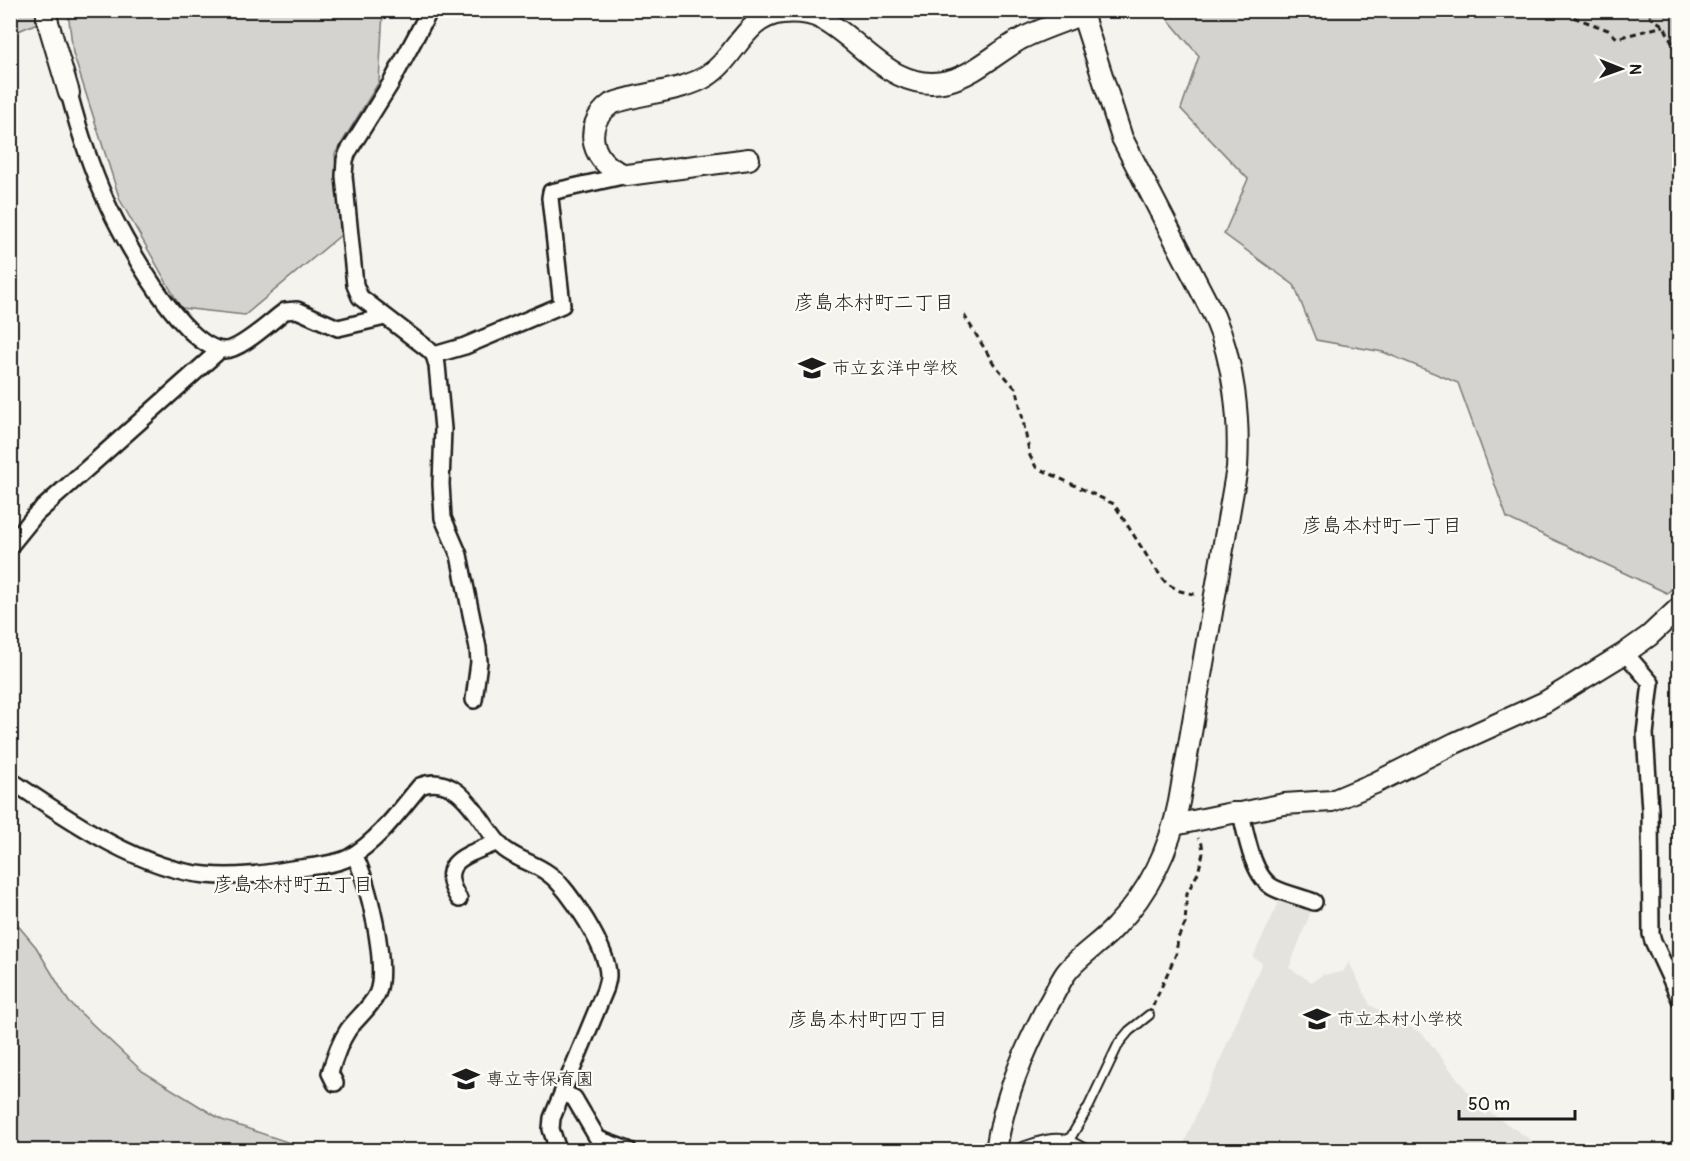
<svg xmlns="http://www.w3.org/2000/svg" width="1690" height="1161" viewBox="0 0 1690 1161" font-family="Pangolin,'Klee One',sans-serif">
  <rect width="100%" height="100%" fill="#f4f3ee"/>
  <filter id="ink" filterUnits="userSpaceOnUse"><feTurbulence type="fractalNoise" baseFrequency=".0167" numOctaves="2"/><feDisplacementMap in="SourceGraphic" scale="12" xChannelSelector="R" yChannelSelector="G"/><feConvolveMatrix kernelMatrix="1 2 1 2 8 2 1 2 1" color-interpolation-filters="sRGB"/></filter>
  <g filter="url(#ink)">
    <!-- built -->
    <path fill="#e4e3de" d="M1282,896L1313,906L1289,968L1312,982L1322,975L1343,972L1349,962L1370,1005L1423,1034L1477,1104L1546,1150H1188L1182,1148L1262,963L1253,957Z"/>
    <!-- green -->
    <g fill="#d4d3cf" stroke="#787876" stroke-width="1.5">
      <path d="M11,11H46L47,19L11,34Z"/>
      <path d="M68,11H383L379,82L335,154L341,235L245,315L181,308L120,200L73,53Z"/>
      <path d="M1161,11H1679V582L1667,593L1507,518L1458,383L1383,352L1316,340L1294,285L1224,234L1248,179L1181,109L1199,56Z"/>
      <path d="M10,916L36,947L69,1002L142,1071L222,1120L311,1150H11Z"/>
    </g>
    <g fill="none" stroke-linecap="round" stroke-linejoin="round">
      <defs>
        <g id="lane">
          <path d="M1066,1140L1071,1137L1089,1106L1119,1043L1129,1031L1149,1015"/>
          <path d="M1013,1150C1028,1146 1050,1135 1066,1140C1074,1142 1081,1147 1088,1150"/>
        </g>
        <g id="street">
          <path d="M430,10L391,83L348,152L345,160L344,176L355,285L360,297L428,349L434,355L437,365L443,429L441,484L443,518L459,555L478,648L479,662L474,700"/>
          <path d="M69,93C78,127 92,170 106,201C122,237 183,349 224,350C240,351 271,321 285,311L297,310L338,328L385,317"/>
          <path d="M434,355L465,346L562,305L550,198L551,192L627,175"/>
          <path d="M10,546L36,514L220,350"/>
          <path d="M1625,653L1651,683L1645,734L1650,810L1651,934L1653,941L1680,999"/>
          <path d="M10,780C65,817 138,869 206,875C235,878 263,874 292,869C308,867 336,865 350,857C379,840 399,811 420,786C459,770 480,823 501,846C514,859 535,863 549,874C569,888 609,951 608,976C608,981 606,985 605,990L552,1118L551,1129L558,1150"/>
          <path d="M1241,813C1246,835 1253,878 1274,888C1286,894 1301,897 1314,902"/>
          <path d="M459,899C434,860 469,855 498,842"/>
          <path d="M335,1083L330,1073C334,1059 340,1042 348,1030C357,1018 370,1008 377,994C389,969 368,878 354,855"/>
          <path d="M563,1093L574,1098L598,1139L628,1150"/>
        </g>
        <g id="secondary">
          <path d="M47,10V19L69,93"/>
          <path d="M749,159L627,175C592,166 580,126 611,104C639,93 684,91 707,76C736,58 744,17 782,13C794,12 811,13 822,19C863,41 893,94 948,81C975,74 995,54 1019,40C1038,30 1061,23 1082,14"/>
          <path d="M1174,825L1232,813H1241L1284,804L1332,801L1375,783L1455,743L1545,702L1625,653L1649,636L1680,607"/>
          <path d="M996,1150C1004,1098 1023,1052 1048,1005C1054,995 1059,983 1066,973C1079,955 1101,943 1116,926C1149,892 1170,848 1179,802L1237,468C1240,418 1234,362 1214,316L1122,138L1081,10"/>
        </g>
      </defs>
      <!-- lane casing -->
      <use href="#lane" stroke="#1c1c1c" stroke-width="12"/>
      <!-- street casing -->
      <use href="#street" stroke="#1c1c1c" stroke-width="20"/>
      <!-- secondary casing -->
      <use href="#secondary" stroke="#1c1c1c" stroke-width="24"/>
      <!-- path -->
      <g stroke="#1c1c1c" stroke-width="3" stroke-dasharray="6 4.5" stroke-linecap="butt">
        <path d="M1448,10L1451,14H1458L1462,10"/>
        <path d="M1554,10L1608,30L1617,38L1664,26"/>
        <path d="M1640,10L1664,26L1680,60"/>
        <path d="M964,315L994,364L1017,390L1030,456L1036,467L1114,504L1152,564L1166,583L1180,591L1198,595"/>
        <path d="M1153,1006L1176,954L1178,938L1185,924L1187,893L1198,873L1203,853L1202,844L1198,838"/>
      </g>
      <!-- lane -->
      <use href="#lane" stroke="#fdfcf7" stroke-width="8"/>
      <!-- street -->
      <use href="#street" stroke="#fdfcf7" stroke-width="15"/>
      <!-- secondary -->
      <use href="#secondary" stroke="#fdfcf7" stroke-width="20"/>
    </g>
  </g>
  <!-- icons -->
  <defs>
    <symbol id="school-bare" viewBox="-9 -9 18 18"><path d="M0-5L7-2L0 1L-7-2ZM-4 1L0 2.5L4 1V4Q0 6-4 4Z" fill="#1c1c1c" stroke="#fdfcf7" stroke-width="2.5" paint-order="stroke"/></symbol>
  </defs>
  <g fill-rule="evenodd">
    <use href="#school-bare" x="793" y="349" width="38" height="38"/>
    <use href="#school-bare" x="1298" y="1000" width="38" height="38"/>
    <use href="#school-bare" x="447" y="1060" width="38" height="38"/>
  </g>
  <g text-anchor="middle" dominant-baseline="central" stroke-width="4.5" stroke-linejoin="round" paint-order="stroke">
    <!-- poi labels -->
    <g font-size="18" fill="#1c1c1c" stroke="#fdfcf7" text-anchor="start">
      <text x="832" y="368">市立玄洋中学校</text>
      <text x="1337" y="1019">市立本村小学校</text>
      <text x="486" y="1079">専立寺保育園</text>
    </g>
    <!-- neighbourhood labels -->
    <g font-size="20" fill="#1c1c1c" stroke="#fdfcf7">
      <text x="874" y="302">彦島本村町二丁目</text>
      <text x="1382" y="525">彦島本村町一丁目</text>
      <text x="293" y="884">彦島本村町五丁目</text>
      <text x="868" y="1019">彦島本村町四丁目</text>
    </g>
  </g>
  <!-- margin -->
  <rect width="1690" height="1161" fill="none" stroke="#fdfcf7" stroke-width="36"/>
  <rect x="18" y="18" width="1654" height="1125" fill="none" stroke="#1c1c1c" stroke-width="2" filter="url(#ink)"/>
  <!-- north arrow -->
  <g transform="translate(1621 69) rotate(91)" stroke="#fdfcf7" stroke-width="4.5" paint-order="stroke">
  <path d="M0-4.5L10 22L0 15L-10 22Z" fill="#1c1c1c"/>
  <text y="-9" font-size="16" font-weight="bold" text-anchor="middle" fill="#1c1c1c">N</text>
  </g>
  <!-- scale -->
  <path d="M1459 1110v9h116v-9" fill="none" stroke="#1c1c1c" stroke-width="3"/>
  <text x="1468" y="1110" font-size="18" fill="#1c1c1c" stroke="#fdfcf7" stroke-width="4.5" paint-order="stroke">50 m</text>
</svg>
